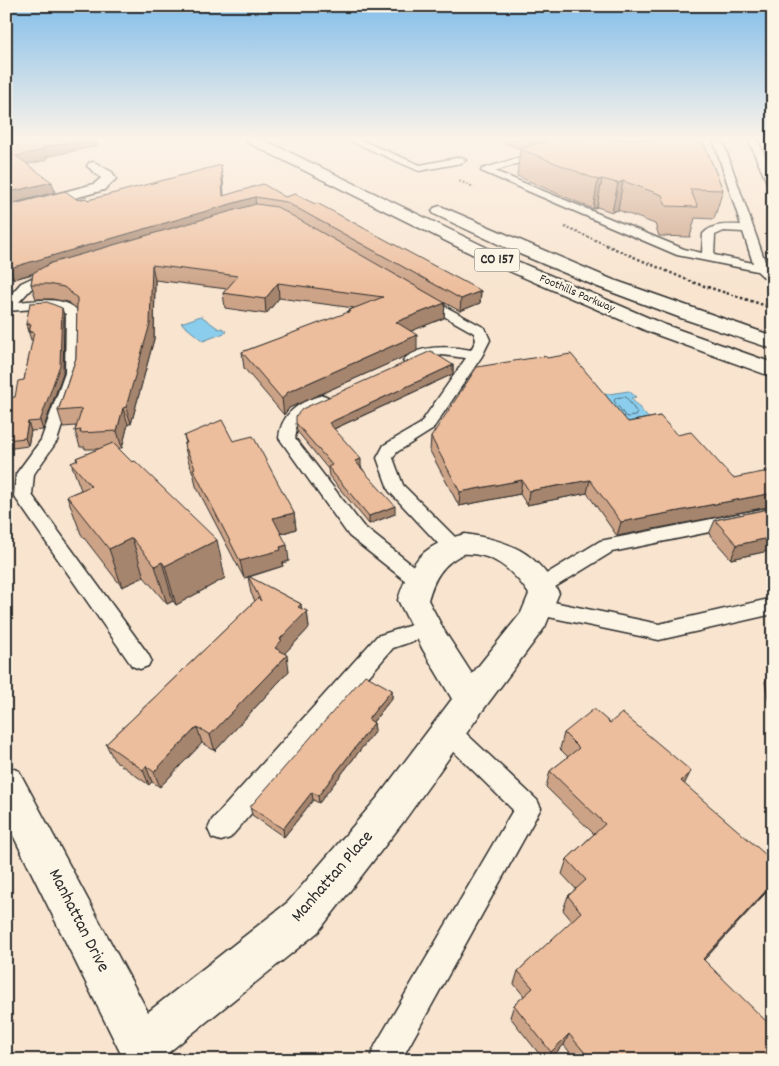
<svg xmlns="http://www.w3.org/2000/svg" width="779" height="1066" viewBox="0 0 779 1066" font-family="Dekko,sans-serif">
  <rect width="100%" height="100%" fill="#f8e4cf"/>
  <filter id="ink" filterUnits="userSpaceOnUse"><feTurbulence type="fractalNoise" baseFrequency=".02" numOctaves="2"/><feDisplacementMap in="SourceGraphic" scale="10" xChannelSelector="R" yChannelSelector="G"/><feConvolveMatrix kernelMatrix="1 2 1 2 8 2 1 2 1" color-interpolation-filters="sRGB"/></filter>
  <g filter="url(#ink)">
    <!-- water -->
    <g fill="#8bcded" stroke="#658c9f">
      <path d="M201,316L219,329L222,328L227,332L203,341L181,323Z"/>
      <path d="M629,391L636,397L631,398L649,419L625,423L602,395Z"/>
    </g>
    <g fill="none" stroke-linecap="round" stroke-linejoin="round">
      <!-- shore -->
      <path stroke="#516c79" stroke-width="1" d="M626,397L637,413L635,416L626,417L614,401L616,398Z"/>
      <defs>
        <g id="lane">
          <path d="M346,139H358L420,165L461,157L466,160L461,163L419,171Z"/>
          <path d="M579,139H592L495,171L684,249L702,253L703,234C713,223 728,225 741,225L713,139H722L767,267L773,272V283L769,282L757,271L677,255L481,171L482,169ZM724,231L743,232L753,263L714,255L715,235Z"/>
          <path d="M748,139H757L773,173V188L768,185Z"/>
          <path d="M53,268L59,272L57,275L31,289L19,302C38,300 67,296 80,313L79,373L57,441L34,474L32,495L148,654L151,660L148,666L140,669L132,666L14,496L16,474L41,440L65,373L66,314L50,308L6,311V300L21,283Z"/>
          <path d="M422,294L485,328L490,340L482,356L432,430L397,452L393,458L403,485L459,541L462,546L459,551L452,553L445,551L389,491L377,458L384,445L420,424L466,358L442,355L410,365L405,364L403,361C415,344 452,346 471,350L476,340L474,333L417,301L415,298L417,295Z"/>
          <path d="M323,395L328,397L331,400C324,410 308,411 299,420L295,438L363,526L426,576L429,581L426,586L419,588L412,586L349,536L279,438C281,413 300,401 323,395Z"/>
          <path d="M773,507V519L612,552L547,592L540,594L533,592L530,587L533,582L600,541Z"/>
          <path d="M773,598V614L659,640L539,615L532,613L529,607L532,601L539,599L659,624Z"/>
          <path d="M427,620L434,622L438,628L434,634L393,648L230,838L221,841L212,838L208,829L212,820L377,636Z"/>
          <path d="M448,721L456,724L537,800L541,808L404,1055L407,1060H373L371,1055L376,1044L513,810L440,738L436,731L440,724Z"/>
        </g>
        <g id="street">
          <path d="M94,162L112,172L116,179L104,190L6,217V207L94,184L101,178L87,166L89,163Z"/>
          <path d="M465,534C510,541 536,551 559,593L545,627L483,710L404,821L318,932L169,1052L172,1060H124L6,821V766L19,771L148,1012L288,902L378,797L452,699L423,650L398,600C411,559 423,545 465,534ZM463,554C492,552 514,571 529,594L521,613L472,674L445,632L428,600C434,579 442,564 463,554Z"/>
        </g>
        <g id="highway">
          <path d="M246,139H262L498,253L663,324L773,363V377L649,332L486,261L247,142Z"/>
          <path d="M440,206L611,279L773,336V349L681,318L598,287L515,252L434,214L432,211L434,208Z"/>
        </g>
      </defs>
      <!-- lane casing -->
      <use href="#lane" stroke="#2b2b2b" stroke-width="3"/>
      <!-- street casing -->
      <use href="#street" stroke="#2b2b2b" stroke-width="3"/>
      <!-- highway casing -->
      <use href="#highway" stroke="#2b2b2b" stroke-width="3"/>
      <!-- path-far1 -->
      <g stroke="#2b2b2b" stroke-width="2" stroke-dasharray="2 2" stroke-linecap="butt">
        <path d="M459,181L474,187"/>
        <path d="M565,227L609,246"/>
      </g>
      <!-- path -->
      <path stroke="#2b2b2b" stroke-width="2.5" stroke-dasharray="2.5 2.5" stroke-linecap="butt" d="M606,245L692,282L773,308"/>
      <!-- lane -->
      <use href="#lane" fill="#fcf5e5" fill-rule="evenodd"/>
      <!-- street -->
      <use href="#street" fill="#fcf5e5" fill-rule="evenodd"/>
      <!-- highway -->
      <use href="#highway" fill="#fcf5e5" fill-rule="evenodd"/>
    </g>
    <!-- wall -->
    <g fill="#cca387" stroke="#2b2b2b">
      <path d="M495,139H702L723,190L714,219L695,218L690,237L659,236L655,224L618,210L612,212L597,207L593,209L517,176L520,149H521Z"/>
      <path d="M773,142V159L770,152Z"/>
      <path d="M223,176L224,196L285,197L481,291L480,303L460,311L445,303L444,318L411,331L417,351L289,408L284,415L244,368L242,352L348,313L347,311L354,308L279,298L266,314L225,308L223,293L227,289L155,280L154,339L131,424H128L122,448H118L225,578L176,605L173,601L167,604L144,577L122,587L81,534L67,496L81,490L71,463L77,461L76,458L99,449H85V447H80L75,431L76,426L63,427L58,411L76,358L77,309L68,302L52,299H36L31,284L33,274L14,279L6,271V206L88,200Z"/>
      <path d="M64,315L63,373L43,430L31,431L28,446L6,449V407L7,406L15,397L24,380L33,340H31L26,324Z"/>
      <path d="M547,358L628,422L660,416L617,536L587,493L527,505L520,494L459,506L430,451L431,437Z"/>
      <path d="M453,365V374L334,429L395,514L369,524L329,476L328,469L297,431L296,423Z"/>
      <path d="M184,436L233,441L294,513L296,529L281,534L289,561L282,563L283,566L249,577L301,604V609L307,611L309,628L285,653L289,671L215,751L202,743L160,787L152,782L149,785L114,760L106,744L255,601L251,593L248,577L244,578L196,486L194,476L188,460L184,444L186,443Z"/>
      <path d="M773,508V550L731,559L709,534L715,520Z"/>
      <path d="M773,667V722L765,682Z"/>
      <path d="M392,690V698L373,722L374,723L375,731L319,803L313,800L284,837L252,815L250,807Z"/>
      <path d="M610,723L684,784L773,885L704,960L773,1060H576L564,1045L549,1060H544L510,1017L514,1005L524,996L514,984L518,971L572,921L563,910L568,896L576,889L562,874L567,859L594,834L546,787L550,771L568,757L560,749L564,733Z"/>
    </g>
    <!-- shaded-wall -->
    <g fill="#a6856e" stroke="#2b2b2b">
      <path d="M84,139H96L97,146L46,157L47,160L19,166L16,156L42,148Z"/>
      <path d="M532,139H545L544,148L530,152Z"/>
      <path d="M221,165L224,206L255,197L256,208L14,279L10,268L223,196Z"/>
      <path d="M602,179L597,207L593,209L598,180Z"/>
      <path d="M623,181L618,210L612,212L618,183Z"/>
      <path d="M52,182L55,192L6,205V193Z"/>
      <path d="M152,265L155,280L154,339L131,424L126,407Z"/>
      <path d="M278,283L279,298L266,314L265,299Z"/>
      <path d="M481,291L480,303L460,311L461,299Z"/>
      <path d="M445,303L444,318L396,337V322Z"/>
      <path d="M62,308L64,315L63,373L43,430L40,421Z"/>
      <path d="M26,324H31L33,332H28Z"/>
      <path d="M417,335V351L289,408L284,415L282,399L288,392Z"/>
      <path d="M453,365V374L329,431V423Z"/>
      <path d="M123,408L128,424L122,448L117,431Z"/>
      <path d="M28,422L31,431L28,446L25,438Z"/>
      <path d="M361,459V468L355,461Z"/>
      <path d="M522,480L520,494L459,506L460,492Z"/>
      <path d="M590,480L587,493L527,505L529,491Z"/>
      <path d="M773,493V506L617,536L621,522Z"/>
      <path d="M395,506V514L369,524V516Z"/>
      <path d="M294,513L296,529L276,535L273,518Z"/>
      <path d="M773,537V550L731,559L737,545Z"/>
      <path d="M132,538L144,577L122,587L109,549Z"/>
      <path d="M217,540L225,578L176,605L165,566Z"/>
      <path d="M287,545L289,561L282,563L283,566L244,578L240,561Z"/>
      <path d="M162,562L173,601L167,604L155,566Z"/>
      <path d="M301,604L302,616L307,611L309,628L284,654L275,648L298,607Z"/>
      <path d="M287,655L289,671L215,751L210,735Z"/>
      <path d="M392,690V698L368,728V719Z"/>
      <path d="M374,723L375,731L319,803L318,796Z"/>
      <path d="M197,727L202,743L160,787L154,772Z"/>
      <path d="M146,766L152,782L149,785L143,770Z"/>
      <path d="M691,771L683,787L681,781Z"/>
      <path d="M312,792L313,800L284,837L283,829Z"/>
      <path d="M773,883L772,885L694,971L703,959Z"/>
      <path d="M569,1034L564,1045L549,1060H547L551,1052Z"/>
    </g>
    <!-- building -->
    <g fill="#edbe9d" stroke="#2b2b2b">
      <path d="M6,139H84L42,148L44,150L16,156L52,182L6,193Z"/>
      <path d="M551,139H702L723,190L690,189L698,207L666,206L662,195L623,181L618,183L602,179L598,180L520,149Z"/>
      <path d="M221,165L223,196L263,184L285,197L295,194L315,204L317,203L481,291L461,299L286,202L255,197L10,268L6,264V206L65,191L78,200L86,198L88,200Z"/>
      <path d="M256,204L277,207L445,303L396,322L417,335L288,392L282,399L242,352L351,311H347L383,297L278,283L265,299L223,293L238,276L152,265L150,324L126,407L123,408L117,431L80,433L81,430L75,431L82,409L58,411L76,358L77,298L64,287L47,284H31L33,273L51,263Z"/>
      <path d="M47,302L62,308L60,365L40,421L28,422L25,438L6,440V407L7,406L9,398L15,397L18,381L24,380L34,332H29L31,324H26L30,303Z"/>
      <path d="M431,351L453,365L329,423L361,459L355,461L395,506L369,516L328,467L332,465L296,423V416L302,409Z"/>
      <path d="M571,354L628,422L660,416L677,435L691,432L733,478L773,470V493L621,522L590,480L529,491L522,480L460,492L431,437L477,367L545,356L547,358Z"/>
      <path d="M222,420L233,441L253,436L294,513L273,518L287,545L280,547L281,550L240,561L193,469L195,468L184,444L187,443L184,436Z"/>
      <path d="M113,443L132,462L135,461L217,540L165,566L162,562L155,566L132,538L109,549L67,496L91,486L71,463L78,460L76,458Z"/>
      <path d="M773,508V537L737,545L715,520Z"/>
      <path d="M248,576L301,604L298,607L307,611L280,639L282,640L275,648L287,655L210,735L197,727L154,772L146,766L143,770L106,744L258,598L261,601Z"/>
      <path d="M365,675L392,690L368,719L374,723L318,796L312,792L283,829L250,807Z"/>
      <path d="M594,709L610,723L622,713L691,771L681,781L773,861V883L703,959L773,1028V1060H638L637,1058L636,1060H591L569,1034L551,1052L514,1005L533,988L518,971L581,912L568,896L586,880L567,859L605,824L550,771L579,748L564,733Z"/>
    </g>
  </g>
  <!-- sky -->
  <linearGradient id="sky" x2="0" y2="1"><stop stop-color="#83beea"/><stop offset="0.48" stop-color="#fcf3e9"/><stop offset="1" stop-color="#fcf3e9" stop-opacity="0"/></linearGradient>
  <rect width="779" height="288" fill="url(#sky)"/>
  <g text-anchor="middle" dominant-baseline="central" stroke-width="4.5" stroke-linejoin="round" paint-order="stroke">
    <!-- far-street labels -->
    <g font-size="12" fill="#2b2b2b" stroke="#fcf5e5">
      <text transform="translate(577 294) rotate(23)">Foothills Parkway</text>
    </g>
    <!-- shield labels -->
    <rect fill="#fcf5e5" stroke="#6a6863" stroke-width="1" x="474.5" y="248.5" width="45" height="23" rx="4"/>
    <g font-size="14" font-weight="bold" fill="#2b2b2b">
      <text x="497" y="260">CO 157</text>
    </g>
    <!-- near-street labels -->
    <g font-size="18" fill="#2b2b2b" stroke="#fcf5e5">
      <text transform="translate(333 877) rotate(-49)">Manhattan Place</text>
      <text transform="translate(78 921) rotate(63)">Manhattan Drive</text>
    </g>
  </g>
  <!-- margin -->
  <rect width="779" height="1066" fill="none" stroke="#fcf5e5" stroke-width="25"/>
  <rect x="12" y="12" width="754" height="1041" fill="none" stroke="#2b2b2b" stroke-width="2" filter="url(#ink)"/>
</svg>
